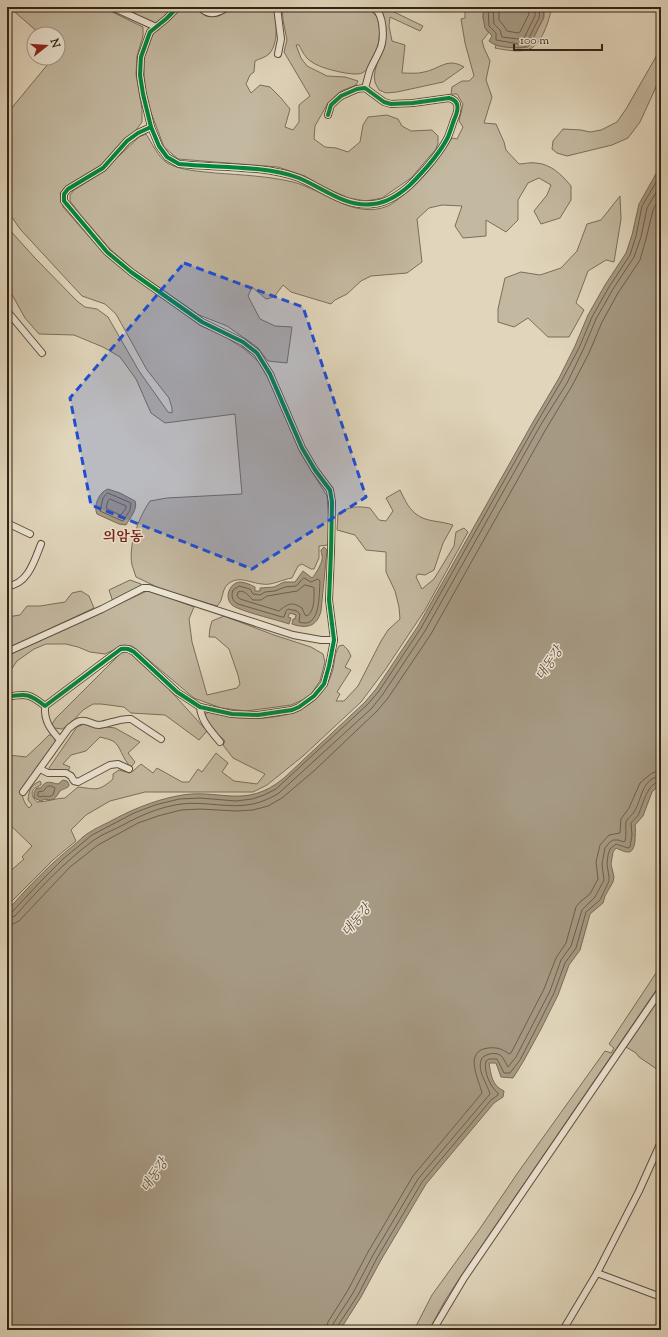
<svg xmlns="http://www.w3.org/2000/svg" width="668" height="1337" viewBox="0 0 668 1337" font-family="'Sorts Mill Goudy','Noto Serif KR',serif">
  <rect width="100%" height="100%" fill="#e1d6bc"/>
  <filter id="stains"><feTurbulence type="fractalNoise" baseFrequency=".005" numOctaves="4"/><feColorMatrix values="0 0 0 0 .2 0 0 0 0 .09 0 0 0 0 .02 0 0 0 .5 -.17"/></filter>
  <radialGradient id="worn" r=".72"><stop offset=".6" stop-color="#630" stop-opacity="0"/><stop offset="1" stop-color="#630" stop-opacity=".3"/></radialGradient>
  <!-- green -->
  <g fill="#c3b8a0" stroke="#7a6e5a">
    <path d="M9,7H102L143,27V36L137,56L136,74L142,109V122L133,134L100,166L67,186L60,193L63,207L105,255L130,275L201,326L224,336L243,348L259,362L270,382L301,454L327,496L329,520L328,545L319,546V558L314,569H311L302,564L298,566L292,578C283,579 272,586 262,584C250,583 239,575 228,584C221,590 224,600 217,606L161,589L136,577C135,573 133,569 132,565C128,545 139,517 150,501L167,498L242,494L235,414L165,423L151,413L136,379L120,357L103,347L74,335L39,334L25,318L10,291L11,273L7,268V227L35,258L77,301L85,307L97,309L108,317L139,371L168,412L172,413V408L169,398L147,370L116,314L105,304L82,296L20,229L7,210V124L10,110L53,58H58V34H40Z"/>
    <path d="M118,7H134L137,9L147,7H176L155,25Z"/>
    <path d="M179,7H197L209,16H215L223,13L231,7H275C276,20 279,44 269,54C266,57 259,59 255,61L254,72L250,75L246,84L251,93L260,85L270,87L281,98L290,109L285,127L293,130L299,122V105L310,96L284,52L287,40L283,20L282,7H327L332,8C339,9 367,8 371,11C388,20 377,66 362,73C354,77 319,68 312,62C306,59 302,51 299,45H296L301,58L307,66L327,76L345,77L358,81L356,85L341,91L328,103L315,126L314,139L325,147L336,148L348,152L360,142L363,125L368,117L387,115L398,119L402,126L411,131L432,130L438,136V143L436,149L411,178L382,198L366,201L349,198L323,187L305,176L278,167L178,159L164,147L149,107L146,94L144,75V58L153,34L177,11Z"/>
    <path d="M375,7H386L388,9L423,26L420,31L390,17L389,26L392,41L405,45L402,73C409,73 417,74 424,72C440,69 447,57 464,67L443,82L397,92L386,93L379,90C378,88 376,85 375,82C371,68 387,46 386,30C385,21 379,14 375,7Z"/>
    <path d="M465,7H484L483,17L487,31L489,32L482,41L484,48L490,61L486,80L492,97L484,123L496,124L504,142L506,150L519,164C524,164 531,162 536,163C551,164 562,175 571,186V200L560,218L541,224L534,211L547,195L551,185L539,178L528,183L518,200V220L506,232L486,220V236L463,238L455,226L462,206L442,205L429,208L417,219L422,262L407,273L371,276L361,281L347,294L335,300L331,304L291,292L283,285L274,297L266,299L252,287L248,296L260,319L275,326L292,327L287,363L268,361L257,347L227,326L199,315L133,269L110,249L80,214L70,201V195L74,190L101,173L139,137L146,134C152,143 158,157 167,163C182,171 199,171 215,173C241,175 268,176 293,182C324,190 354,220 388,206C392,204 397,200 401,197C424,180 436,162 452,138L457,139L463,127L459,121L463,104L457,94H451L452,87L462,81H469L474,76L465,43L461,19L465,18Z"/>
    <path d="M544,7H552C549,20 542,46 527,50C517,52 505,50 495,48L496,45L519,48L528,47L544,17Z"/>
    <path d="M661,48V76L640,122L628,138L612,145L567,156L557,153L552,149L553,141L563,129L581,130L590,132L601,130L617,122L626,109Z"/>
    <path d="M620,196L621,219L614,262L606,260L588,271L576,303L584,310L569,337H548L528,318L514,327L498,322V309L505,278L521,272L540,275L561,268L577,251L587,224L601,220Z"/>
    <path d="M400,490C404,498 408,508 416,514C425,522 442,521 453,525L443,543L434,570L425,575L418,574L416,577L422,589L434,579L454,546L456,532L464,528L468,532L425,610L385,670L361,702L303,756L267,785L253,792H145L110,801L86,815L71,830L76,841L53,860L7,906V874L24,859L22,857L32,846L7,822L8,755L26,757L40,744L49,735H53L56,742L22,791C22,797 24,803 29,808L32,805L28,800C29,790 30,786 40,781L41,783V785C30,789 30,795 37,802C47,802 56,798 65,798L78,787C97,789 98,792 113,779V774L119,770L126,772L133,771L141,764L153,773L157,768L182,782H189L198,769L202,772L216,753L228,763L222,772L234,781L257,784L265,774L233,758L223,745L225,741C217,733 207,725 205,714L209,712C220,714 231,718 242,718C272,720 310,715 326,686C329,681 332,674 333,669C335,660 334,655 339,646L343,645L348,650L351,656L345,667L351,670L337,692L340,694L336,701H344L358,686L381,641L388,630L400,619L399,607L395,591L386,572V552L366,550L355,535L337,530L338,514C349,506 358,506 370,508L379,520L386,521L393,511L386,498Z"/>
    <path d="M130,580L141,584L140,587L113,602L109,590Z"/>
    <path d="M149,590L194,607L189,619L192,642L207,695L237,688L240,684L238,675L229,649L215,637H209L210,628L212,621L224,616L274,635L311,647L323,654L325,662L320,681L309,697L291,705L246,711L221,708L194,698L132,646L124,645L105,654L90,652L78,647L66,644H46L34,649L17,661L7,676V654L83,621Z"/>
    <path d="M81,591L89,596L94,608L7,649V617L20,615L27,606H40L65,602L72,593Z"/>
    <path d="M128,651L133,654L168,688L207,731L199,740L165,715L131,713L124,707L101,704H93L83,710L69,725L62,729L54,728L52,724L56,718L122,652Z"/>
    <path d="M84,724L115,728L140,742L128,753L135,762L131,767C122,759 121,746 113,741C109,739 104,738 100,737L86,751L71,755L63,764L70,767L68,771H50L49,768L77,727Z"/>
    <path d="M661,960V983L461,1276L446,1299L429,1330H414L432,1295L481,1227L519,1171L605,1051L611,1053L614,1048L609,1044L660,967Z"/>
    <path d="M661,996V1072L639,1057L636,1053L626,1047Z"/>
  </g>
  <!-- water -->
  <g fill="#a69983" stroke="#786a57">
    <path d="M484,7H544L543,19L530,45C522,50 495,48 489,41L492,36L485,28L483,17Z"/>
    <path d="M661,165V783L652,792L643,816L635,825C636,830 635,835 635,841C633,856 627,853 616,848L613,852L611,864L614,877L613,882L605,896L603,903L590,914L580,950L569,965L558,995L541,1029L523,1062L513,1078L501,1077L496,1063H489C491,1075 492,1086 504,1091L503,1097L494,1103L426,1184L381,1260L361,1297L340,1330H7V911C27,888 49,865 74,845C79,841 84,835 90,832C96,828 103,825 109,822C131,810 152,801 177,796C219,787 244,811 284,778L365,702L376,689L418,626L533,422L559,378L575,346L588,315L605,285L626,253L632,235L639,204Z"/>
    <path d="M108,489L120,493L135,501C138,509 130,518 126,525L119,524L97,514C93,506 99,492 108,489Z"/>
    <path d="M324,547L327,550L321,611C317,627 306,629 292,624L293,619H295L296,615L290,613L288,617L291,618L289,624C278,620 239,611 232,605C224,598 229,583 240,582C245,582 251,585 255,587V591H260V588L274,587L284,582H295L303,571L312,578C315,575 321,565 322,560C323,557 321,553 321,550Z"/>
    <path d="M63,780L67,781C73,788 64,788 60,791C56,797 54,802 45,799L41,801L34,798V792L37,788H41C46,779 51,783 58,784Z"/>
  </g>
  <g fill="none" stroke-linecap="round" stroke-linejoin="round">
    <!-- shore -->
    <g stroke="#6c5e4c" stroke-width="1">
      <path d="M488,7L489,26L496,33V40L519,44L527,42L539,18L540,7"/>
      <path d="M493,7L494,24L500,30L502,37L519,39L524,38L535,16V7"/>
      <path d="M499,7V20L504,26L507,31L518,33L520,32L529,14V7"/>
      <path d="M108,493L131,503L130,510L123,521L120,520L100,511L103,498Z"/>
      <path d="M110,499L126,506V508L122,514L120,515L106,508L108,501Z"/>
      <path d="M304,578L311,582L318,579L320,581C319,593 321,630 299,622L300,614L297,611L288,609L286,611L284,617H282L238,604C232,601 231,596 233,590L239,586L250,589L253,594L260,595L265,592L275,591L285,587L296,586Z"/>
      <path d="M305,585L313,587L314,588C314,597 315,611 307,616L305,615L302,608C291,601 288,604 279,611L240,599L237,596L238,592C245,589 248,596 253,600H261L267,596L297,591Z"/>
      <path d="M48,786H51L55,788L53,795C49,798 45,795 40,797L38,796V792L43,791Z"/>
      <path d="M7,914L12,912L42,880L63,859L92,835L134,813L155,805L179,799L200,798L236,801L252,799L264,795L276,789L368,704L379,691L421,628L536,424L562,380L579,348L592,317L609,287L630,255L636,236L642,206L661,174"/>
      <path d="M7,919L15,916C39,889 64,862 94,840C102,834 114,830 123,825C141,815 160,807 181,804C205,801 230,809 253,804C262,802 271,798 279,793L372,708L383,694L425,631L540,426L567,383L583,350L596,319L613,289L634,257L641,237L647,208L661,184"/>
      <path d="M7,925L13,924L19,921L70,867L98,845L138,823L158,816L181,810L200,809L236,811L253,810L268,806L282,798L315,770L377,711L388,698L431,634L546,429L572,386L589,353L602,322L618,293L640,260L646,239L653,210L661,195"/>
      <path d="M326,1330L328,1322L348,1290L368,1252L413,1176L482,1093C479,1080 463,1051 488,1048C497,1047 503,1049 509,1054L511,1053L544,989L556,958L566,943L576,907L580,902L590,894L598,879L596,862L600,845L609,835L620,833L621,819L629,808L640,783L652,773L661,770"/>
      <path d="M332,1330L333,1324L353,1293L373,1255L418,1179L490,1094C487,1083 476,1070 482,1058C487,1053 499,1051 503,1058C505,1061 506,1064 508,1067L516,1057L550,991L561,960L571,946L582,910L595,897L604,880L602,864L605,848L610,842L613,840H618L624,842L625,841C627,834 625,827 626,822C628,817 632,816 634,812C642,800 641,778 661,776"/>
      <path d="M337,1330V1327L358,1295L377,1258L422,1182L491,1100L498,1095V1093C490,1087 483,1070 486,1061L489,1059H497L504,1073H510L520,1060L537,1027L554,993L565,963L576,948L586,912L600,900L609,881V877L607,864L608,855L610,849L616,844L628,848L630,847L632,835L631,823C634,819 638,817 639,813C644,802 647,783 661,781"/>
    </g>
    <defs>
      <g id="street">
        <path d="M112,7L156,27"/>
        <path d="M200,7C209,17 218,14 227,7"/>
        <path d="M277,7L281,39L278,54"/>
        <path d="M362,7C367,7 371,7 375,9C384,15 384,38 381,47C378,55 373,63 370,70C368,76 367,82 365,88"/>
        <path d="M151,127L159,146L167,157L179,164C217,168 264,165 299,178C323,188 346,208 373,204C386,203 400,194 410,185C423,172 440,153 448,137C450,132 452,126 454,120C458,111 461,101 449,98L413,103L391,104L384,102L365,88L357,89L341,96L331,105L328,115"/>
        <path d="M7,311L42,353"/>
        <path d="M7,523L30,534"/>
        <path d="M7,586C28,585 35,559 41,544"/>
        <path d="M7,652L102,609L143,588H149L293,635L321,640H334"/>
        <path d="M7,697C26,693 30,694 45,706L121,649C127,648 129,649 134,652L177,692L200,707L232,714L258,715L292,710L299,707L314,696L324,684L329,666L334,640L329,600L331,552L332,502L330,490L315,470L302,448L270,374L257,353L243,342L202,322L131,272L107,252L64,201V194L68,189L103,168L127,141L138,133L151,127L143,94L140,75L141,57L150,32L166,19L178,7"/>
        <path d="M45,706C44,721 50,729 60,740"/>
        <path d="M200,707C201,721 211,731 220,742"/>
        <path d="M40,769L48,773H66L71,776L74,781L78,782L110,765L118,764L129,769"/>
        <path d="M23,792L69,728C73,725 76,722 80,721C87,719 92,725 99,725C109,724 120,718 131,719L161,739"/>
        <path d="M597,1273L661,1297"/>
        <path d="M433,1330L464,1278L661,990"/>
        <path d="M563,1330L597,1273L639,1191L661,1142"/>
      </g>
    </defs>
    <!-- street casing -->
    <use href="#street" stroke="#5e503f" stroke-width="8"/>
    <!-- street -->
    <use href="#street" stroke="#ece4d3" stroke-width="6"/>
    <defs>
      <g id="cycleway">
        <path d="M151,127L159,146L167,157L179,164C217,168 264,165 299,178C323,188 346,208 373,204C386,203 400,194 410,185C423,172 440,153 448,137C450,132 452,126 454,120C458,111 461,101 449,98L413,103L391,104L384,102L365,88L357,89L341,96L331,105L328,115"/>
        <path d="M7,697C26,693 30,694 45,706L121,649C127,648 129,649 134,652L177,692L200,707L232,714L258,715L292,710L299,707L314,696L324,684L329,666L334,640L329,600L331,552L332,502L330,490L315,470L302,448L270,374L257,353L243,342L202,322L131,272L107,252L64,201V194L68,189L103,168L127,141L138,133L151,127L143,94L140,75L141,57L150,32L166,19L178,7"/>
      </g>
    </defs>
    <!-- cycleway casing -->
    <use href="#cycleway" stroke="#ece4d3" stroke-width="6"/>
    <!-- cycleway -->
    <use href="#cycleway" stroke="#00873e" stroke-width="4"/>
  </g>
  <!-- marked area -->
  <path fill="#1d4ed8" fill-opacity="0.2" stroke="#1d4ed8" stroke-width="3" stroke-dasharray="8 5" stroke-linejoin="round" d="M184,263L303,307L366,497L252,569L91,505L70,398Z"/>
  <g text-anchor="middle" dominant-baseline="central" stroke-width="3" stroke-linejoin="round" paint-order="stroke">
    <!-- water labels -->
    <g font-size="13" font-style="italic" fill="#5b4c3c" stroke="#ece4d3">
      <text transform="translate(550 664) rotate(-56)">대동강</text>
      <text transform="translate(357 921) rotate(-50)">대동강</text>
      <text transform="translate(155 1176) rotate(-56)">대동강</text>
    </g>
    <!-- quarter labels -->
    <g font-size="14" font-weight="bold" fill="#7a1f14" stroke="#ece4d3">
      <text x="123" y="538">의암동</text>
    </g>
  </g>
  <!-- margin -->
  <rect width="668" height="1337" fill="none" stroke="#e1d6bc" stroke-width="24"/>
  <rect x="8" y="8" width="652" height="1321" fill="none" stroke="#322315" stroke-width="2"/>
  <rect x="12" y="12" width="644" height="1313" fill="none" stroke="#322315"/>
  <!-- north arrow -->
  <g transform="translate(46 46) rotate(73)"><circle r="19" fill="#ece4d3" stroke="#a29787"/>
  <path d="M0-3L7 15L0 10L-7 15Z" fill="#8f2418"/>
  <text y="-6" font-size="11" font-weight="bold" text-anchor="middle" fill="#322315">N</text>
  </g>
  <!-- scale -->
  <path d="M514 44v6h88v-6" fill="none" stroke="#322315" stroke-width="2"/>
  <text x="520" y="44" font-size="12" fill="#322315" stroke="#ece4d3" stroke-width="3" paint-order="stroke">100 m</text>
  <rect width="100%" height="100%" filter="url(#stains)"/>
  <rect width="100%" height="100%" fill="url(#worn)"/>
</svg>
